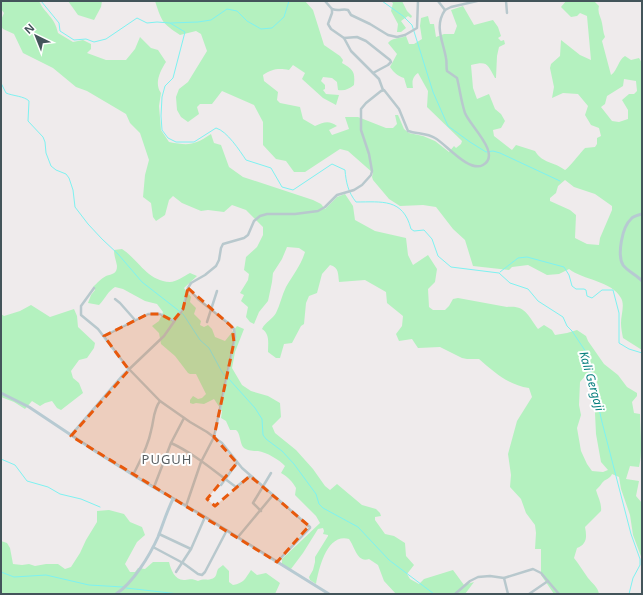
<svg xmlns="http://www.w3.org/2000/svg" width="643" height="595" viewBox="0 0 643 595" font-family="'Noto Sans',sans-serif">
  <rect width="100%" height="100%" fill="#efebec"/>
  <!-- green -->
  <g fill="#b4f1bf" fill-rule="evenodd">
    <path d="M1,1H39C45,14 55,17 58,33L73,42L83,40L91,44V49L87,53L106,60H126L135,49L140,37L151,48L158,50L166,62C160,71 154,84 161,93L159,106L161,130L169,142C190,146 194,145 211,134L214,143L221,145L229,167L243,177L313,200L321,204L325,209L337,197L345,194L353,206L355,220L375,231L406,238L408,255L413,265L428,255L437,269L435,282L428,289L429,307L433,310H445L449,306L453,299L458,298L507,307C526,305 528,316 538,329L544,325L552,330L555,335L567,333L577,330L586,336L588,341L604,364L618,375L627,387L637,393V396L632,402L634,413L640,414C640,431 643,451 639,467L630,466L626,479L639,481L636,496L642,503V559L633,535L630,515L621,489L619,477L612,474C610,479 605,479 602,483C600,486 599,487 596,490C598,497 602,504 601,511L585,527C587,537 587,544 577,548L574,558C579,564 583,571 588,578C592,583 598,587 599,594H554L541,575V549H535L536,533L535,525L526,513L521,499L510,487L511,475L508,454L517,421L532,397L529,388C508,385 494,372 479,359H467L462,358L440,347L418,348L412,339L399,341L396,334L402,326L403,316L387,303L386,292L365,280L339,282C338,274 339,267 330,265L322,274L317,293L309,296L306,303L304,324L301,326L292,343L284,344L280,358H276L268,352C268,343 270,334 262,329C265,322 273,319 276,313C280,305 282,295 286,287C293,275 301,265 305,252L299,248L287,247L282,259L273,273L272,282L268,301L259,312L254,324L250,322L246,317L248,307L241,301L244,295L240,293L248,280L249,274L244,270L246,257L257,247L263,235V227L246,210L232,205L224,212L208,210L201,211L182,203L173,196L169,200L165,215L156,221L153,217L151,203L143,197L145,175L149,160L140,133L130,123L126,114L87,91L76,87L53,68L23,53L14,34L3,29L1,26V20L4,13L1,9ZM593,374L599,387L595,413L596,434L601,462L608,470L603,472L592,471L587,464L581,451L577,428L581,415L579,405L580,382L585,376Z"/>
    <path d="M68,1H102L101,7L94,20L78,15Z"/>
    <path d="M155,1H305L313,10L324,45L340,56L343,60L342,63C354,70 355,72 354,85C349,89 345,91 338,90L337,82L332,78L323,77L321,81L325,85V89L323,90L326,94L339,95L336,105L323,98L302,79L305,73L293,65L289,70C278,68 272,69 263,75L264,81L278,92L277,100L280,103L300,107L303,119L315,126C324,122 329,120 337,126L329,130L332,135L349,129L345,117H358L386,128H393L397,124L395,115H398L404,129L409,133L423,136L435,141L449,152L454,146L456,148L461,144L462,141L427,107L428,91L418,73C412,77 412,82 413,88H407L404,78C398,76 394,73 390,67L397,54L388,43C393,37 399,39 406,36L409,44H414L422,39L420,26L421,18L428,16L430,24H434L436,37L444,34H454L457,26L451,10L463,6L474,25L493,20L498,27L501,36L498,38L501,41L504,40L505,44L499,47L497,56L496,78H495C487,64 488,61 471,65L473,88L477,99L489,94L495,109L501,114L505,121L501,128L493,130L494,136L512,150L516,145L535,151C543,164 553,161 565,170C568,169 581,152 585,148L595,147L597,144V138L601,136L599,128L591,125L585,115L588,106L578,94L563,93L552,98L554,87L550,68L551,64L560,56L561,40L580,55L591,60L587,16L580,13L577,16L571,17L561,7L566,1H594L599,6C597,13 601,17 602,23C603,28 603,32 605,37L602,41L611,75C618,70 618,60 625,56L631,60L639,58L642,63V350L623,338C622,333 621,328 621,323C621,315 625,305 621,298C612,281 583,280 569,269L559,274L547,275L528,265L512,267L509,270L473,266L465,240L453,229L436,207L423,205L400,206L389,199L373,180L372,177L373,173L348,151L340,149L305,172H294L286,161L276,159L263,145V122L254,105L222,91L212,104H200L197,107L199,114L188,122L181,117L177,110L176,97L179,89L188,82L207,51L201,34L196,31L180,35C162,23 162,22 155,1ZM624,79L636,81L637,91L634,94H629L622,100L628,110V119L619,122L612,121L601,107L605,104L607,96L623,86ZM565,180L574,187L595,194L612,206V210L600,238L599,245L587,244L575,238L576,215L570,210L550,201V198L556,193L558,186Z"/>
    <path d="M390,1H402L407,11L412,16L411,18L408,16L401,21L406,28L401,32H397L398,24L391,11L393,3Z"/>
    <path d="M122,249C139,260 147,281 170,282C176,282 184,276 190,273L197,276L184,288L191,297L190,302L196,308L194,314L201,321L200,325L204,327L208,325L212,329L215,337L225,341L237,326L244,329L235,352L232,368L242,385L251,391L268,396L280,403L281,417L272,426L275,433L296,450L313,469L325,486L330,490L337,484L362,505L376,509L380,513L381,516L375,517V520L385,534L394,536L405,543L406,556L414,565L407,574L410,579L419,584L424,579L453,570L464,585L474,582L465,594H396L384,581L378,565L369,559C357,563 355,547 349,539C327,533 319,568 316,584L310,580L309,577L313,570L315,562V557L328,536V535L323,534L324,531L323,528L318,529L303,553L291,569L288,568L282,564V559L320,523L316,516L295,495L296,488C292,481 288,477 281,473L285,466C280,460 266,452 258,451C253,451 247,451 243,447C240,443 240,432 236,430C234,430 232,430 230,430L226,421L221,418L222,411L214,399L204,404L196,403L193,404L190,403V400L193,396L198,399L202,398L206,394L196,374H190L188,373L175,356L161,344L159,333L152,326L159,321L163,312L157,304L145,301L123,289L115,287C108,291 105,299 99,305L88,303L91,295L95,290L93,287C97,283 102,278 106,276C112,274 117,274 117,266C116,260 114,256 114,250Z"/>
    <path d="M31,305L50,317L74,309L77,316L78,327L95,343L94,348L87,358L79,360L71,371L73,378L79,383L83,393L61,410L57,408L52,401L45,403L40,406L32,401L25,409L14,402L1,397V314L4,316L20,311Z"/>
    <path d="M109,510L124,514L130,522L142,527L145,535L137,542L125,564L130,572H135L138,568L145,569L153,562H169C171,570 175,581 185,580C191,579 193,579 198,581C205,578 207,581 211,579C217,578 216,573 218,569C220,567 222,566 223,565L229,571V582L233,585C244,583 245,579 251,570L257,575L266,573L280,583L275,594H1V541L7,543L10,548L13,564L22,565L29,564L35,566L46,564H58L65,569L71,567L80,553L86,540L97,522V511Z"/>
  </g>
  <g fill="none" stroke-linecap="round" stroke-linejoin="round">
    <!-- stream -->
    <g stroke="#7ef2f1" stroke-width="1">
      <path d="M41,1L59,23L60,31L74,40L86,39L94,42L106,39L137,18L147,23L157,22L170,23L185,32L173,78L165,86L162,97L161,116L162,130L168,138L176,142H194L216,128C227,131 240,151 246,160L271,168L282,187L293,190L332,164L345,170C346,182 348,192 356,202C382,202 403,198 411,229L414,231L424,230L432,239L438,256L451,267L499,273L510,283L528,289L538,301L563,317L567,326L572,331L586,352L602,422L631,534L640,559V565L633,578L629,594"/>
      <path d="M382,1L403,16L412,25L433,92L448,126L470,142L486,152L493,151L500,153L560,181"/>
      <path d="M171,23L198,22L211,20L227,9L237,11L247,21L261,29L272,28L284,17L289,1"/>
      <path d="M1,83L6,93C13,96 24,96 29,101L28,121L43,137L45,142L46,153L51,166L56,170L66,174L69,178L73,190L75,207L88,224L102,239L118,254L142,282L183,314L200,340L209,348L222,372L225,376"/>
      <path d="M500,272L518,258L527,257L564,267L569,275L572,286L576,289H584L586,290L587,296L592,298L602,290H613L619,313V343L629,349L642,353"/>
      <path d="M228,378L255,408L262,419L263,435L266,439L282,451L294,464L316,494L319,504L323,508L358,527L389,560L434,594"/>
      <path d="M1,459L15,465L27,481L48,487L60,494L81,499L100,507"/>
      <path d="M1,572L14,577L46,575L89,585L123,587"/>
      <path d="M126,588L179,594"/>
    </g>
    <!-- street -->
    <g stroke="#b8c8cd" stroke-width="2.5">
      <path d="M325,1L332,9V13L328,24L331,29L344,38L357,37L366,41L390,60L391,62L388,65L373,73"/>
      <path d="M438,1L445,10"/>
      <path d="M506,1L507,13"/>
      <path d="M332,9C340,12 342,8 348,10L351,15L370,24L388,35L397,37L405,35L417,28L418,1"/>
      <path d="M344,38L351,51L379,79L383,90"/>
      <path d="M94,288L81,306V315L98,329L127,367L160,401L190,422L207,432L222,443L242,468L310,527V528L277,562"/>
      <path d="M115,299L120,303L135,320"/>
      <path d="M207,322L217,291"/>
      <path d="M104,336L148,314H160L174,321"/>
      <path d="M71,435L122,376L164,336L183,309L188,288L191,283L205,275L216,266L219,260L221,248L223,244L244,238L248,235L254,221L260,216L267,214H295L318,211L325,207L337,195L354,190L362,185L371,175L372,171L369,154L361,130V109L366,103L381,91L384,90L399,109L408,131C417,134 427,133 435,138C446,144 469,173 483,165C502,154 470,126 465,113C461,101 460,90 457,78L447,71C446,67 447,62 446,58C443,41 434,26 445,10L451,7L477,1"/>
      <path d="M171,443C195,454 215,472 236,487L250,476"/>
      <path d="M133,475C140,461 148,447 151,431C154,421 153,410 160,401"/>
      <path d="M221,485L237,463"/>
      <path d="M154,487L171,443L184,418"/>
      <path d="M186,506L201,462L214,437L235,337L234,329L228,323L198,299L188,288"/>
      <path d="M261,511L253,503L271,473"/>
      <path d="M159,534L191,549"/>
      <path d="M238,537L273,495"/>
      <path d="M153,547L183,563L198,574L202,575L205,572L227,530"/>
      <path d="M176,572L191,549L205,517"/>
      <path d="M504,578L508,594"/>
      <path d="M455,594L470,581L478,577L490,576L504,578L533,569L541,573L559,594"/>
      <path d="M529,594L548,581"/>
    </g>
    <!-- secondary -->
    <g stroke="#b7cad2" stroke-width="3">
      <path d="M642,214C638,215 633,216 631,219C622,227 617,255 623,265C627,271 637,275 642,281"/>
      <path d="M1,393L29,407L98,453L143,481L205,517L329,594"/>
      <path d="M116,594C133,583 150,555 158,537C163,524 167,511 173,499"/>
    </g>
  </g>
  <!-- marked area -->
  <path fill="#e8590c" fill-opacity="0.2" stroke="#e8590c" stroke-width="3" stroke-dasharray="8 5" stroke-linejoin="round" d="M188,288L232,327L234,342L214,437L237,463L207,499L215,506L250,476L309,526L277,562L71,436L129,370L104,336L148,314H160L173,321L183,309Z"/>
  <g text-anchor="middle" dominant-baseline="central" stroke-width="4" stroke-linejoin="round" paint-order="stroke">
    <!-- water labels -->
    <g font-size="12" font-style="italic" fill="#067f7e" stroke="#fff">
      <text transform="translate(592 381) rotate(74)">Kali Gergaji</text>
    </g>
    <!-- quarter labels -->
    <g font-size="13" letter-spacing="1" fill="#585e61" stroke="#fff">
      <text x="167" y="459">PUGUH</text>
    </g>
  </g>
  <!-- border -->
  <rect width="643" height="595" fill="none" stroke="#43545a" stroke-width="4"/>
  <!-- north arrow -->
  <g transform="translate(36 36) rotate(317)" stroke="#ffffff" stroke-width="3" paint-order="stroke">
  <path d="M0-3L7 15L0 10L-7 15Z" fill="#43545a"/>
  <text y="-6" font-size="11" font-weight="bold" text-anchor="middle" fill="#43545a">N</text>
  </g>
</svg>
